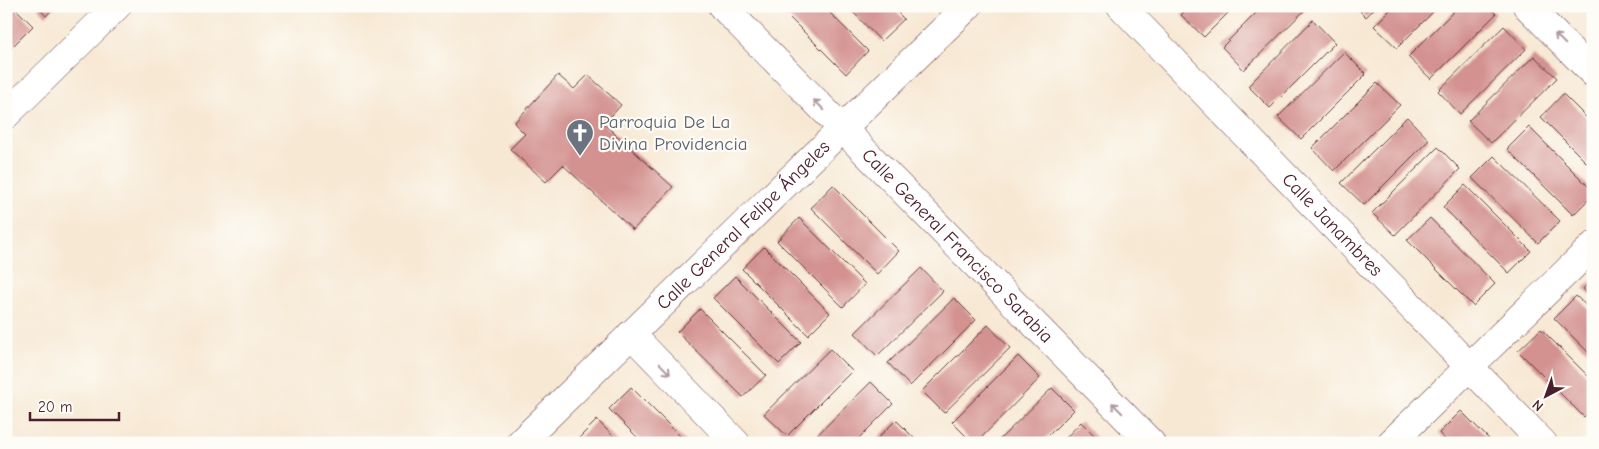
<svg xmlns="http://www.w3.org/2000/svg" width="1599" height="449" viewBox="0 0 1599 449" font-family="'Comic Neue',sans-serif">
  <rect width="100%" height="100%" fill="#fdfcf7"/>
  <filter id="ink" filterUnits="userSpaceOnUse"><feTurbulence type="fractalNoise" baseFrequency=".02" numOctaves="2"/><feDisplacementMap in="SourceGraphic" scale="10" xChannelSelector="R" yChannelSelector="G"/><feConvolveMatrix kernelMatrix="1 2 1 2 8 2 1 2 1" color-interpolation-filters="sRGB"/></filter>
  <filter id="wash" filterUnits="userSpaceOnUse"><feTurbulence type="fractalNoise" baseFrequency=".0096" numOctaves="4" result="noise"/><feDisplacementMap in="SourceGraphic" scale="20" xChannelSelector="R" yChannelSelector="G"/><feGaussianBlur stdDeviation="1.12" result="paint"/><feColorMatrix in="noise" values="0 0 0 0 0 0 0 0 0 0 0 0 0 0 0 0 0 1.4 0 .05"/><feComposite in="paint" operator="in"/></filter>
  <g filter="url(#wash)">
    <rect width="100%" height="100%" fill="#f7e8d3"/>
    <g id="blocks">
      <!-- building -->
      <g fill="#d3918f">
        <path d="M6,6H13L33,26L10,49L6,45Z"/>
        <path d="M37,6H56L46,16Z"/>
        <path d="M782,6H823L868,51L846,74L780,8Z"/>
        <path d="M847,6H891L904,19L881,41Z"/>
        <path d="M905,6H916L911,11Z"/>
        <path d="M1190,6H1235L1204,37L1181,15Z"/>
        <path d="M1263,6H1309L1244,70L1222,47Z"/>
        <path d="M1355,6H1377L1366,17Z"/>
        <path d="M1394,6H1439L1397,48L1374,26Z"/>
        <path d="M1459,6H1488L1496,14L1431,79L1408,57Z"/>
        <path d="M1585,6H1593V14Z"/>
        <path d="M1313,20L1335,43L1270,108L1248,86Z"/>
        <path d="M1504,26L1526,49L1460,114L1438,91Z"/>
        <path d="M1344,52L1366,74L1301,139L1278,117Z"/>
        <path d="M1534,56L1557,78L1491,143L1468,121Z"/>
        <path d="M558,75L574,89L588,75L621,105L604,124L673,187L633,230L563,165L546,182L510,149L525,134L514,123Z"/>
        <path d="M1377,83L1400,105L1334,171L1312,148Z"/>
        <path d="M1563,94L1593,124V169L1541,117Z"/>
        <path d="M1407,117L1429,140L1364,205L1341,183Z"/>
        <path d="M1529,127L1593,191V195L1573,215L1507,149Z"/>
        <path d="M1438,147L1460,169L1395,235L1372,213Z"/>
        <path d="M1494,156L1560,221L1538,243L1472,178Z"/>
        <path d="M833,185L899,251L877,274L811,208Z"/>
        <path d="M1465,185L1531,251L1509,273L1443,207Z"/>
        <path d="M799,218L865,284L843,307L777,241Z"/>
        <path d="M1430,218L1495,284L1473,306L1407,240Z"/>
        <path d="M764,247L830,313L808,335L742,269Z"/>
        <path d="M921,268L943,291L877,356L855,333Z"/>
        <path d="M735,276L801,342L779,364L713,298Z"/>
        <path d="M1593,279V298L1583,289Z"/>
        <path d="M1576,296L1593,312V357L1554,318Z"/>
        <path d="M954,298L976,320L910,386L888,363Z"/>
        <path d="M700,309L766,375L743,397L677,332Z"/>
        <path d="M988,325L1010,348L944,413L922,391Z"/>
        <path d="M1541,329L1593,381V408L1584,417L1518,351Z"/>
        <path d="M830,349L852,371L787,436L764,414Z"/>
        <path d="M1018,356L1040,378L976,443H973L952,422Z"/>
        <path d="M871,382L893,404L854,443H809Z"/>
        <path d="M631,387L687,443H643L609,409Z"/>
        <path d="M1052,388L1074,410L1041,443H996Z"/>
        <path d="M1461,411L1493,443H1448L1439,433Z"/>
        <path d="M1593,416V428L1587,422Z"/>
        <path d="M597,420L620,443H574Z"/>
        <path d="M896,420L919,443H873Z"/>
        <path d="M1081,422L1102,443H1061Z"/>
      </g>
    </g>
  </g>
  <g filter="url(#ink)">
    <use href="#blocks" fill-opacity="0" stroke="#643d44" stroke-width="1"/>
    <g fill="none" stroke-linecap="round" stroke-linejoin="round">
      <defs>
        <g id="minor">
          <path id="s1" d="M722,6L1151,443"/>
          <path id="s2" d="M1121,6L1543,443"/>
          <path d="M1527,6L1593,73"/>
          <path d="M6,115L117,6"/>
          <path d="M631,334L736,443"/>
          <path id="s3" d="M520,443L968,6"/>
          <path d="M1391,443L1593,246"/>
        </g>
      </defs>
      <!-- minor casing -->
      <use href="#minor" stroke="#643d44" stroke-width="29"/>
      <!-- minor -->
      <use href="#minor" stroke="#fff" stroke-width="28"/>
    </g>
    <!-- one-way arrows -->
    <defs><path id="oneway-shaft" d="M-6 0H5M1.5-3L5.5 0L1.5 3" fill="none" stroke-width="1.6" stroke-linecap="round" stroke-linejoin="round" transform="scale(1.25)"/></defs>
    <g stroke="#ae9aa0">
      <use href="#oneway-shaft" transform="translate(1560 39) rotate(-135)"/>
      <use href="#oneway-shaft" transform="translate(819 105) rotate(-135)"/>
      <use href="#oneway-shaft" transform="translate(665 369) rotate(46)"/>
      <use href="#oneway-shaft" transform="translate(1117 408) rotate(-135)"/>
    </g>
  </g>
  <!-- icons -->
  <defs>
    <symbol id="church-pin" viewBox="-11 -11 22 30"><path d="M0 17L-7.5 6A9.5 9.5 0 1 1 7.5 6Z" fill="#6b7280" stroke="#fdfcf7"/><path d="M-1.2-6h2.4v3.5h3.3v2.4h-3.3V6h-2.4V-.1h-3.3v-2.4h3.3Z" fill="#fff"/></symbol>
  </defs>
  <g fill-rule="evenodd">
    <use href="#church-pin" x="564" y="117" width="32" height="43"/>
  </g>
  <g text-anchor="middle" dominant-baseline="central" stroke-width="4.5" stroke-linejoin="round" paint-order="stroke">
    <!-- worship labels -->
    <g font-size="19" fill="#5b616d" stroke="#fdfcf7" text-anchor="start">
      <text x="599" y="122">Parroquia De La<tspan x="599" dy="22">Divina Providencia</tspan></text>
    </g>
    <!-- street labels -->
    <g font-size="19" fill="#4a1f2b" stroke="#fdfcf7">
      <text stroke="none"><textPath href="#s3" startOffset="312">Calle General Felipe Ángeles</textPath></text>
      <text stroke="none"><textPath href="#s2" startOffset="304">Calle Janambres</textPath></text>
      <text stroke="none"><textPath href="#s1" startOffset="336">Calle General Francisco Sarabia</textPath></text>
    </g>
  </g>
  <!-- margin -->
  <rect width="1599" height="449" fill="none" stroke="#fdfcf7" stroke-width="25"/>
  <!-- north arrow -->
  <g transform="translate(1546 396) rotate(221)" stroke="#fdfcf7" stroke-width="4" paint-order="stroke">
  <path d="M0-4L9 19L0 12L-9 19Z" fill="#4a1f2b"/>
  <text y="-8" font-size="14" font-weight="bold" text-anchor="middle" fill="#4a1f2b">N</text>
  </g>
  <!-- scale -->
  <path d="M30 412v8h89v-8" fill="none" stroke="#4a1f2b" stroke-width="2.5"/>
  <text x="38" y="412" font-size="15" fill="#4a1f2b" stroke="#fdfcf7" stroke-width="4" paint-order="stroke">20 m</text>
</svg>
